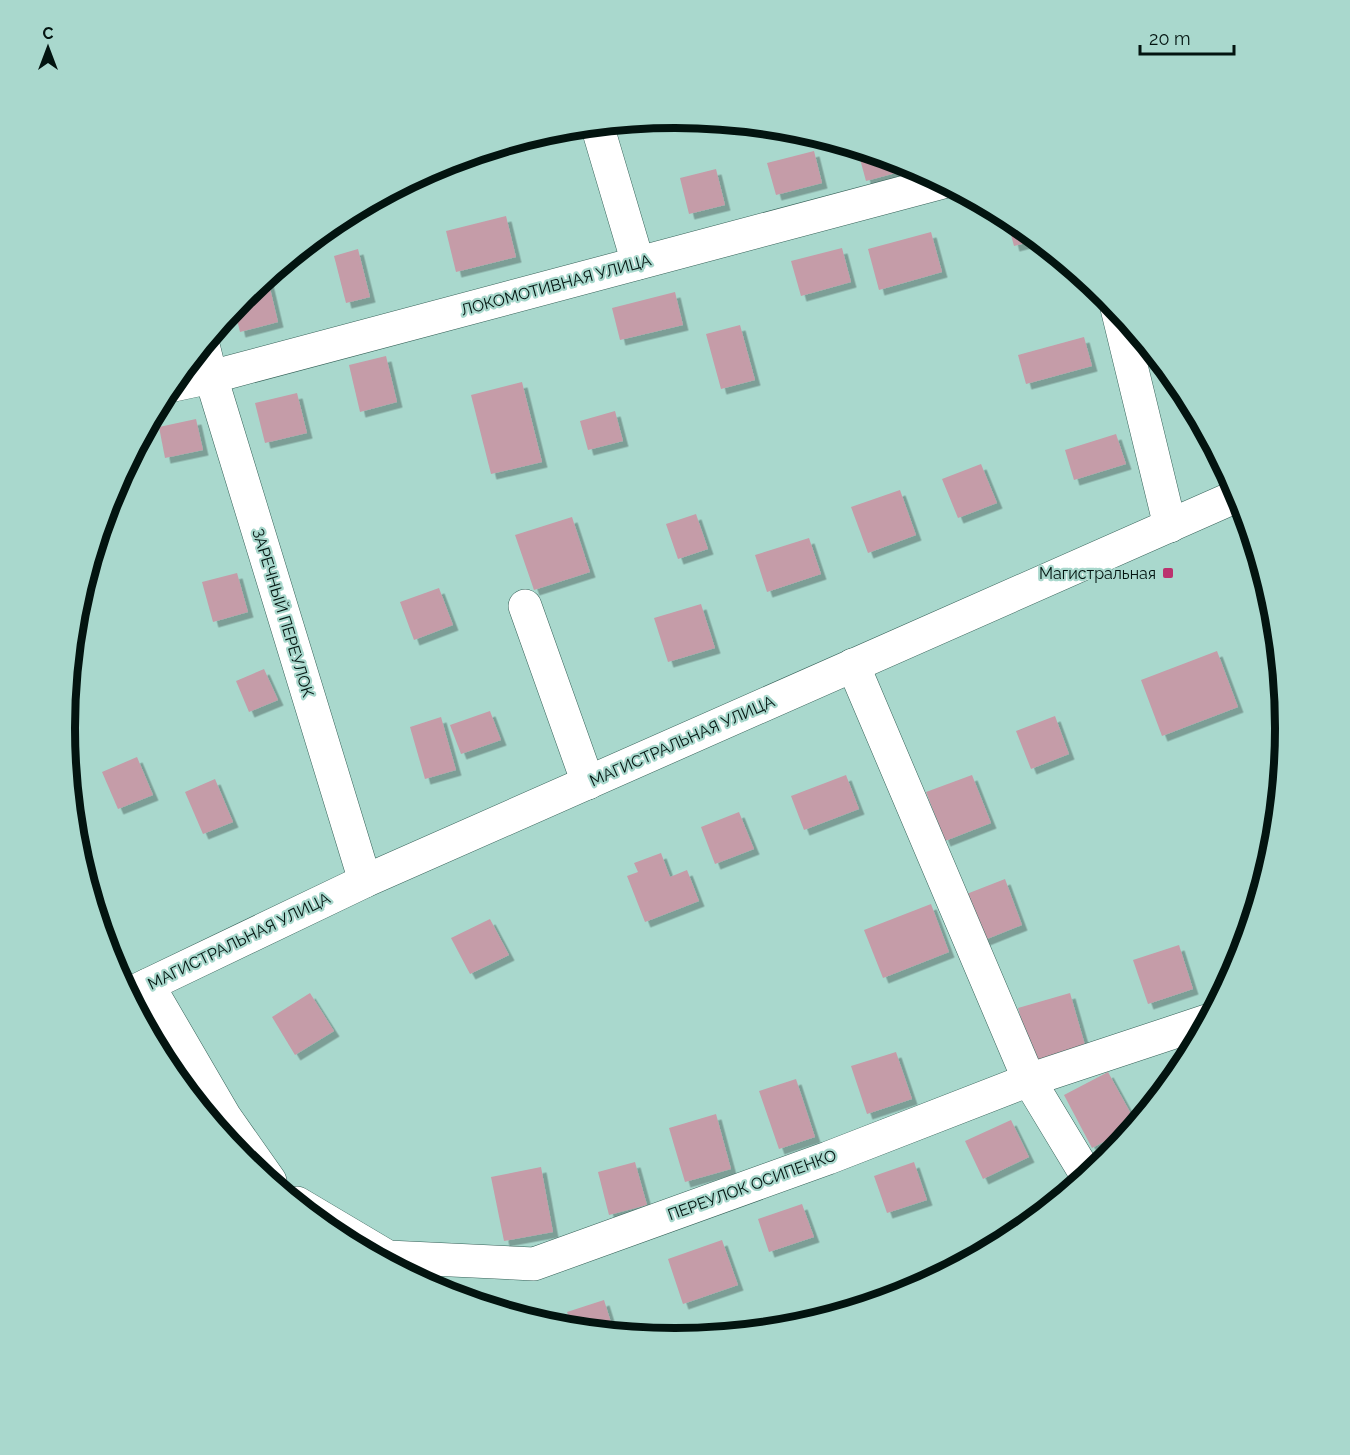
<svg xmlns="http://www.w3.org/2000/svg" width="1350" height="1455" viewBox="0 0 1350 1455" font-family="Raleway,sans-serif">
  <defs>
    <filter id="shadow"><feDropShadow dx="5.5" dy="5.5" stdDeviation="0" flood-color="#0004"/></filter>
  </defs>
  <rect width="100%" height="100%" fill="#a9d8cd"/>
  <!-- building -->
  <g fill="#c59ca8" filter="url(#shadow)">
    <path d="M857,148L905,162L907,170L866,181Z"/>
    <path d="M814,151L822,183L776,195L767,163Z"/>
    <path d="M716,169L725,205L689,214L680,178Z"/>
    <path d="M506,216L516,257L456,272L446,231Z"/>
    <path d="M1011,218L1014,220L1038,240L1014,246L1007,220Z"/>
    <path d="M931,232L942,272L879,290L868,249Z"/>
    <path d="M842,248L851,282L801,296L791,261Z"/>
    <path d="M358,249L370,297L346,303L334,256Z"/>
    <path d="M268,280L278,322L240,332L234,307L244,296L260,282Z"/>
    <path d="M675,292L683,325L620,340L612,308Z"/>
    <path d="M740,325L755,380L721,389L706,334Z"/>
    <path d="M1084,337L1092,366L1026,384L1018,355Z"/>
    <path d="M386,356L397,402L360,412L349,365Z"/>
    <path d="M522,382L542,462L491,474L471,395Z"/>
    <path d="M297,393L307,433L265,443L255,403Z"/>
    <path d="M615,411L623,441L588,450L580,421Z"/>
    <path d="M196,419L203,450L165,458L159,427Z"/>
    <path d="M1116,434L1126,464L1074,480L1065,450Z"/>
    <path d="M981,464L997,503L958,518L942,479Z"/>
    <path d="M900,490L916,535L868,553L851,507Z"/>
    <path d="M696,514L708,549L678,559L666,524Z"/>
    <path d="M572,517L590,572L534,590L515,535Z"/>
    <path d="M809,538L821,574L767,592L755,555Z"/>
    <path d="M237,573L248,612L213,622L202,582Z"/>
    <path d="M439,588L453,625L414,640L400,602Z"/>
    <path d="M701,604L715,648L668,662L654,618Z"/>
    <path d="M1217,651L1238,707L1162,736L1141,680Z"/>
    <path d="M264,669L278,700L249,712L236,681Z"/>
    <path d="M490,711L501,740L461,754L450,725Z"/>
    <path d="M1055,716L1069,754L1031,769L1016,731Z"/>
    <path d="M441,717L456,770L425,779L410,727Z"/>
    <path d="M137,757L153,795L118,809L102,772Z"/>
    <path d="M846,775L859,809L804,830L791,796Z"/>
    <path d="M972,775L991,823L945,841L926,792Z"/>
    <path d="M215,779L233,822L203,834L185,792Z"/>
    <path d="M739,812L754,849L715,864L701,827Z"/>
    <path d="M661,853L670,877L687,870L699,901L645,922L627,876L638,872L634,863Z"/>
    <path d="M1005,879L1022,925L982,941L964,895Z"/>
    <path d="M931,904L949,952L883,978L864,930Z"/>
    <path d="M490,919L509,955L470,974L451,938Z"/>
    <path d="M1179,945L1193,989L1148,1004L1133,960Z"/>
    <path d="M310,993L334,1031L295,1055L272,1017Z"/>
    <path d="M1070,993L1085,1045L1033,1061L1018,1008Z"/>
    <path d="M1197,1040L1195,1043L1185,1062L1179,1048Z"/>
    <path d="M896,1052L912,1099L867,1114L851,1066Z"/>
    <path d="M1108,1072L1136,1123L1134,1126L1092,1148L1064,1095Z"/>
    <path d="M796,1079L815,1137L779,1149L759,1091Z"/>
    <path d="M716,1114L731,1169L685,1182L669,1128Z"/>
    <path d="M1011,1120L1029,1157L983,1179L965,1141Z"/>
    <path d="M635,1162L647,1205L609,1215L598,1172Z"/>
    <path d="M914,1162L927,1200L887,1213L874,1176Z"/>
    <path d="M541,1167L553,1232L504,1241L491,1177Z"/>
    <path d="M802,1204L814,1237L769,1252L758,1219Z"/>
    <path d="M722,1240L738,1285L683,1304L668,1259Z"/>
    <path d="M604,1300L614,1332L573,1328L567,1312Z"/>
  </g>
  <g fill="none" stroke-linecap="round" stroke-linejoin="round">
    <defs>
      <g id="minor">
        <path d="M597,125L638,263"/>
        <path d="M1117,308L1170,526"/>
        <path d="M203,345L211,377L365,881"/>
        <path d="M169,386L211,377L943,182"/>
        <path d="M525,606L588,783"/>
        <path d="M853,665L1029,1080L1087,1176"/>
        <path d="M148,985L225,1117L270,1181"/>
        <path d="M129,994L365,881L1239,495"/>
        <path d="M297,1203L388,1257L534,1264L828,1158L1029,1080L1207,1021"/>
      </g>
    </defs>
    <!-- minor casing -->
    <use href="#minor" stroke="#356158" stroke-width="34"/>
    <!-- minor -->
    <use href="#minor" stroke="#fff" stroke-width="33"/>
  </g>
  <!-- markers -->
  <rect fill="#bb326e" stroke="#a9d8cd" stroke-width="2" x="1162" y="567" width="12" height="12" rx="3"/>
  <g text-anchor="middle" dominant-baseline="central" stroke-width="4.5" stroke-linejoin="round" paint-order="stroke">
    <!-- street labels -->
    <g font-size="16" fill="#031410" stroke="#a9d8cd">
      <text transform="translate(556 285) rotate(-15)">ЛОКОМОТИВНАЯ УЛИЦА</text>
      <text transform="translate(283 613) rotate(73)">ЗАРЕЧНЫЙ ПЕРЕУЛОК</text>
      <text transform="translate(682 741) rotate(-24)">МАГИСТРАЛЬНАЯ УЛИЦА</text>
      <text transform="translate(239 941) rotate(-26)">МАГИСТРАЛЬНАЯ УЛИЦА</text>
      <text transform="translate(752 1185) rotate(-20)">ПЕРЕУЛОК ОСИПЕНКО</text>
    </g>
    <!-- poi labels -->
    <g font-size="16" fill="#031410" stroke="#a9d8cd" text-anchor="end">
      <text x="1156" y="573">Магистральная</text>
    </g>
  </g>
  <!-- crop -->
  <path d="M0 0H1350V1455H0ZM75 728a600 600 0 1 1 1200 0a600 600 0 1 1-1200 0Z" fill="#a9d8cd" fill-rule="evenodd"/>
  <path fill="none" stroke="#031410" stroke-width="8" d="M75 728a600 600 0 1 1 1200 0a600 600 0 1 1-1200 0Z"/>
  <!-- north arrow -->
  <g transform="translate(48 48)" stroke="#a9d8cd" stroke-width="4.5" paint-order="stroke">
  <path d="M0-4.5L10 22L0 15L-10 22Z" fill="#031410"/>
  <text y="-9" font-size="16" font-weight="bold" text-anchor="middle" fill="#031410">С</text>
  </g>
  <!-- scale -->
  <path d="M1140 45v9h94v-9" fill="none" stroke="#031410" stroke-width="3"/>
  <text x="1149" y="45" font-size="18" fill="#031410" stroke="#a9d8cd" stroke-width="4.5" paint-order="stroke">20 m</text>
</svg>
